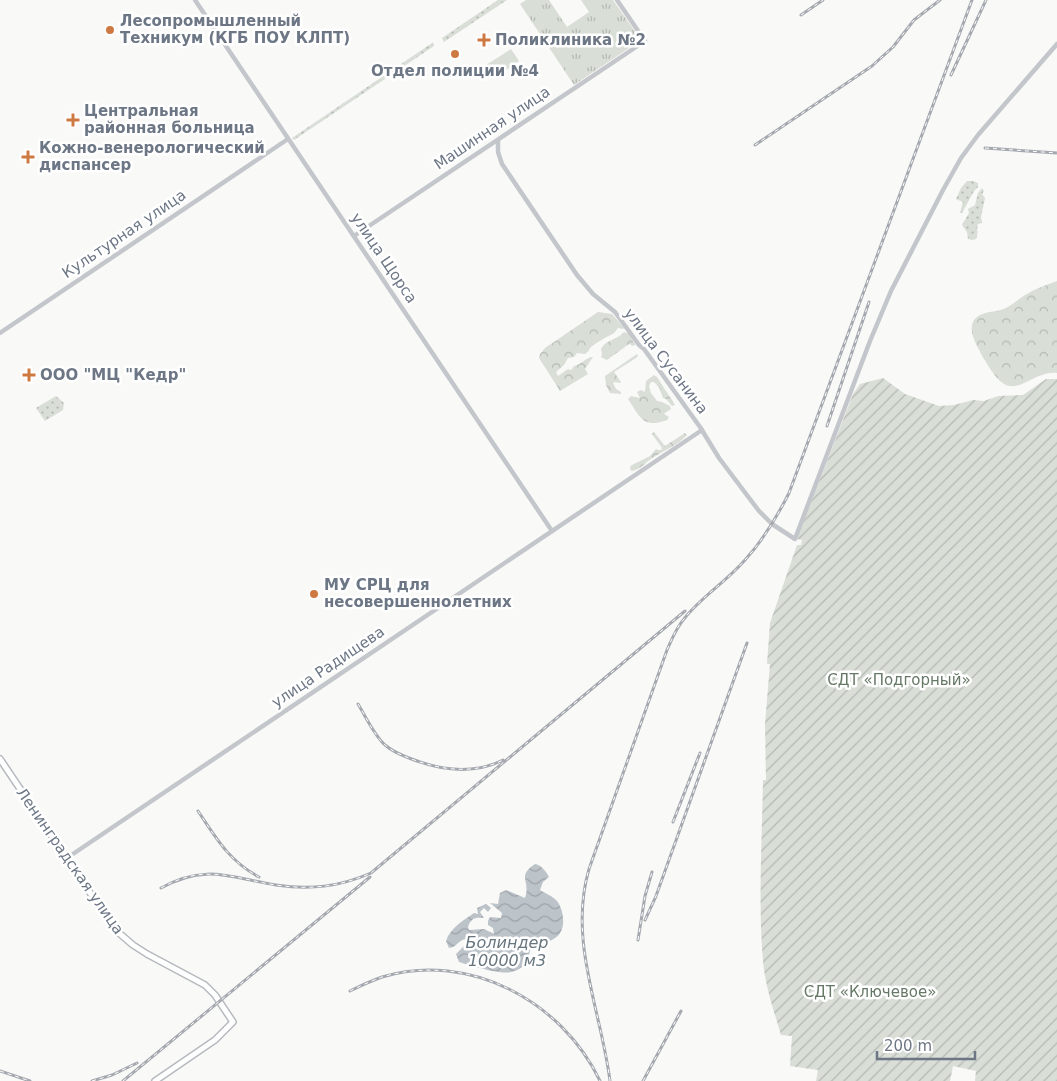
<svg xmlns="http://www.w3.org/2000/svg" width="1057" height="1081" viewBox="0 0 1057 1081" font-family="'DejaVu Sans',sans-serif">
  <defs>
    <pattern id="grass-dots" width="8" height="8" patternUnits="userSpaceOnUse" patternTransform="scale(1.25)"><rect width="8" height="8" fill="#d9ded7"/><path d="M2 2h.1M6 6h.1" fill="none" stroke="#b4b9b4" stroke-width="1.8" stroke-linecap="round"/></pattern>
    <pattern id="forest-crowns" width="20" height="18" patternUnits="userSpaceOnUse" patternTransform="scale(1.25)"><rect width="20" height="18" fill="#d9ded7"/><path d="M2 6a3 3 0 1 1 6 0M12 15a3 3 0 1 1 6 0" fill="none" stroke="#b4b9b4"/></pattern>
    <pattern id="park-tufts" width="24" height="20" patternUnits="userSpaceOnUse" patternTransform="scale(1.25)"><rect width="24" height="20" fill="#d9ded7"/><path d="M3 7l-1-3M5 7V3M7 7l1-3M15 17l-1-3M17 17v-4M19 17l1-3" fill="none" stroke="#b4b9b4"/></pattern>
    <pattern id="garden-furrows" width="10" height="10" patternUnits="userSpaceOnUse" patternTransform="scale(1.25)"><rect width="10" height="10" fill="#d9ded7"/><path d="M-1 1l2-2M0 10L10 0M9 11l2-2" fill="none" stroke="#b4b9b4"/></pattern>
    <pattern id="water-waves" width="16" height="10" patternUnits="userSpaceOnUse" patternTransform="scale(1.25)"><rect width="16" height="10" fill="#bcc3c9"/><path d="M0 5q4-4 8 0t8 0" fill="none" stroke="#9da3a9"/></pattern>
  </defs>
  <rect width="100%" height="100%" fill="#f9f9f8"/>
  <!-- grass -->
  <g fill="url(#grass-dots)">
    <path d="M498,0H507L444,42L442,38Z"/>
    <path d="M432,43L434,44V46L294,140L292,138Z"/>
    <path d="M967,181H973L978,183V187L974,191L962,213H960L963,202L956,199L961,188Z"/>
    <path d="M982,188L984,191L982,194L985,198L981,217L982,223L978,224C976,230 979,233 976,239L972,240L968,239L967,232L962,225L969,213L968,209L975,205L978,193Z"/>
    <path d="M56,396L64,403L63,410L45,421L36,408Z"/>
  </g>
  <!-- forest -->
  <g fill="url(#forest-crowns)">
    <path d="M1057,281V373C1039,370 1024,388 1010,386C998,384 990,368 984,359C978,347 962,325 980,315C988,311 998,312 1006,308C1013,304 1019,299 1025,295C1035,289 1046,285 1057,281Z"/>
    <path d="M598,312L612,314L624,328L623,329L618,328L613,334C609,335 593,345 591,347C589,350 588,352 585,354L577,353L574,357L568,358L564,365L556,372L558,376L568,369L571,370L574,366C581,365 586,357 593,357L585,369L588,374L560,391L539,358L540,354L545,348Z"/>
    <path d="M624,332L629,334L635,345L633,346L629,344L607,360L601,357L602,354L601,349C605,340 617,340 624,332Z"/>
    <path d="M637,354L638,356L636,358L614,372L621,382L620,383L615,382L613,383L616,389L621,392V394L610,393L606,385L605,376Z"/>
    <path d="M654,375L657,377L675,405L672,406L666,399L663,398L659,387L654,382H651L649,386L651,393L657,401L662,402L670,406L671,409L665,413L664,414L669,417L667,420C643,429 640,417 628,399L631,396L640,398L637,392L641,390L645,392L646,381Z"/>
    <path d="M654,432L665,446L685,433L687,435C678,445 665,450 654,457C646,461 641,470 631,471L630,467L632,465L650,456L656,449L658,450H661L662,448L652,434Z"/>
  </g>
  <!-- park -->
  <path fill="url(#park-tufts)" d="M526,0H549L567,27L589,12L581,0H613L641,40L574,85L520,4Z"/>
  <!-- garden -->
  <path fill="url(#garden-furrows)" d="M883,378L905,394L939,406L954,405L973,400L984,401L998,396L1023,395L1046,379H1057V1081H975L976,1071L953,1066L950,1081H816L818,1070L790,1066L792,1036L781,1035C774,1011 765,986 763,961C758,903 762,839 763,780H766L765,724L770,664H767L770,623L797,545H801L802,540L797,539L853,394L860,384Z"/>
  <!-- pitch -->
  <path fill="#d9ded7" d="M511,49L519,61L495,78L486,65Z"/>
  <!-- water -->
  <path fill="url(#water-waves)" d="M535,864C541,865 546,871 549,877L543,882L540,890C545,893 552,896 556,900C563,907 566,925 560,933C558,937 552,940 548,942C543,944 537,943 534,945C526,950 533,967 511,972C501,975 469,965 459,962L456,954L470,940C460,936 458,947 449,948L446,941C450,928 464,920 474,913L478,914L477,908L486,904L491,908L488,912L484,908L480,912L484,918C475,917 471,918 468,927L469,930L484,929L494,934L493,928L488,925V921L490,917L501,918L502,913L490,903L498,904L500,893L506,890L525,898C531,880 516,877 535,864Z"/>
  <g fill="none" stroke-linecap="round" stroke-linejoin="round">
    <defs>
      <path id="secondary" d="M0,759L101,909L119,933L133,945L147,954L205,985L215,995L233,1022L215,1040L155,1081"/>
    </defs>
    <!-- secondary casing -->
    <use href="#secondary" stroke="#b6b9be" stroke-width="8"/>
    <!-- tertiary -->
    <g stroke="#c3c6ca" stroke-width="4.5">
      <path d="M195,0L552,531"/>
      <path d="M498,140V152L502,164L577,275L593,294L615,312L639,345L644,349L700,427L719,458L759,511L772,524L795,539L870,341L891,291L943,190L961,158L978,135L1057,44"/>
      <path d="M354,236L645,41L617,0"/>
      <path d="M0,333L288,139"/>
      <path d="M67,858L702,430"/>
    </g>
    <!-- secondary -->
    <use href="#secondary" stroke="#fff" stroke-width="5"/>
    <defs>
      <g id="rail">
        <path d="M801,15L823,0"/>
        <path d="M951,75L986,0"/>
        <path d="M755,145L872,66L893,47L914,20L940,0"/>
        <path d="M985,148L1057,153"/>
        <path d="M827,426L869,302"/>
        <path d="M358,704C366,717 374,735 385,745C392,751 401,755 409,758C439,770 473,775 503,760"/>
        <path d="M198,811C216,838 229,861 259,877"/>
        <path d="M673,822L700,753"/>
        <path d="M161,888C206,863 231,878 276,885C310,890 339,887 371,873L685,611"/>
        <path d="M645,920L656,896L747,643"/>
        <path d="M638,940L645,896L652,872"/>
        <path d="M350,991C360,986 371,981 382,977C469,951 562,1001 600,1081"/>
        <path d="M0,1071L30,1081"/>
        <path d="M92,1081L112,1075L137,1063"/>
        <path d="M123,1081L370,877"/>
        <path d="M610,1081C601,1010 568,941 589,869L667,650C672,639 676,628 684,619C701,597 726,582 745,560C763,540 777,517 789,493L972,0"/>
        <path d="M643,1081L681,1011"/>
      </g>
    </defs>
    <!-- rail casing -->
    <use href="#rail" stroke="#a5a9af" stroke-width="3"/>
    <!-- rail -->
    <use href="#rail" stroke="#fff" stroke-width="1" stroke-dasharray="4" stroke-linecap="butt"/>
  </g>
  <!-- markers -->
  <g fill="#cf7942" stroke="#fff" stroke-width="2">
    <circle cx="110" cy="30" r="5"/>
    <path d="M481.5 32.5h5v5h5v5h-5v5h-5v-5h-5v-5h5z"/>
    <circle cx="455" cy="54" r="5"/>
    <path d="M70.5 112.5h5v5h5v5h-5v5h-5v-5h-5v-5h5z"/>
    <path d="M25.5 149.5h5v5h5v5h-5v5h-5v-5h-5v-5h5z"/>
    <path d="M26.5 367.5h5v5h5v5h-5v5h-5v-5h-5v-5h5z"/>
    <circle cx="314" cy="594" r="5"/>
  </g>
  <g text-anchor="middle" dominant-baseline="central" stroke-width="5" stroke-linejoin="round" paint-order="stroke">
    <!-- poi labels -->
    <g font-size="15" font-weight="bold" fill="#6c7685" stroke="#fff" text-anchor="start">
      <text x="120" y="21">Лесопромышленный<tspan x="120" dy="17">Техникум (КГБ ПОУ КЛПТ)</tspan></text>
      <text x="495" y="40">Поликлиника №2</text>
      <text x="455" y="71" text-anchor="middle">Отдел полиции №4</text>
      <text x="84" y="111">Центральная<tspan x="84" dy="17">районная больница</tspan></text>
      <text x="39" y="148">Кожно-венерологический<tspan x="39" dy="17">диспансер</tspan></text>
      <text x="40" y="375">ООО "МЦ "Кедр"</text>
      <text x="324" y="585">МУ СРЦ для<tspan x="324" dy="17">несовершеннолетних</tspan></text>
    </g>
    <!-- street labels -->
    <g font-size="15" fill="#6c7685" stroke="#fff">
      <text transform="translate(492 128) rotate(-34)">Машинная улица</text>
      <text transform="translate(124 234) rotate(-34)">Культурная улица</text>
      <text transform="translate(384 258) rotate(56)">улица Щорса</text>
      <text transform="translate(666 361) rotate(53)">улица Сусанина</text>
      <text transform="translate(328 667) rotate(-34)">улица Радищева</text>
      <text transform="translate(70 861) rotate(55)">Ленинградская улица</text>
    </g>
    <!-- park labels -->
    <g font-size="15" fill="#667866" stroke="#fff">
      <text x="899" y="680">СДТ «Подгорный»</text>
      <text x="870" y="992">СДТ «Ключевое»</text>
    </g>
    <!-- water labels -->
    <g font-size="16" font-style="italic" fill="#68767f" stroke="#fff">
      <text x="507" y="942">Болиндер<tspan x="507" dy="18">10000 м3</tspan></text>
    </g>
  </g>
  <!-- scale -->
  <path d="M877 1051v8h98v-8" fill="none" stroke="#6c7685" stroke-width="2.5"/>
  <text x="884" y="1051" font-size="15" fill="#6c7685" stroke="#ffffff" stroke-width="4" paint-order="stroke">200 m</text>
</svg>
